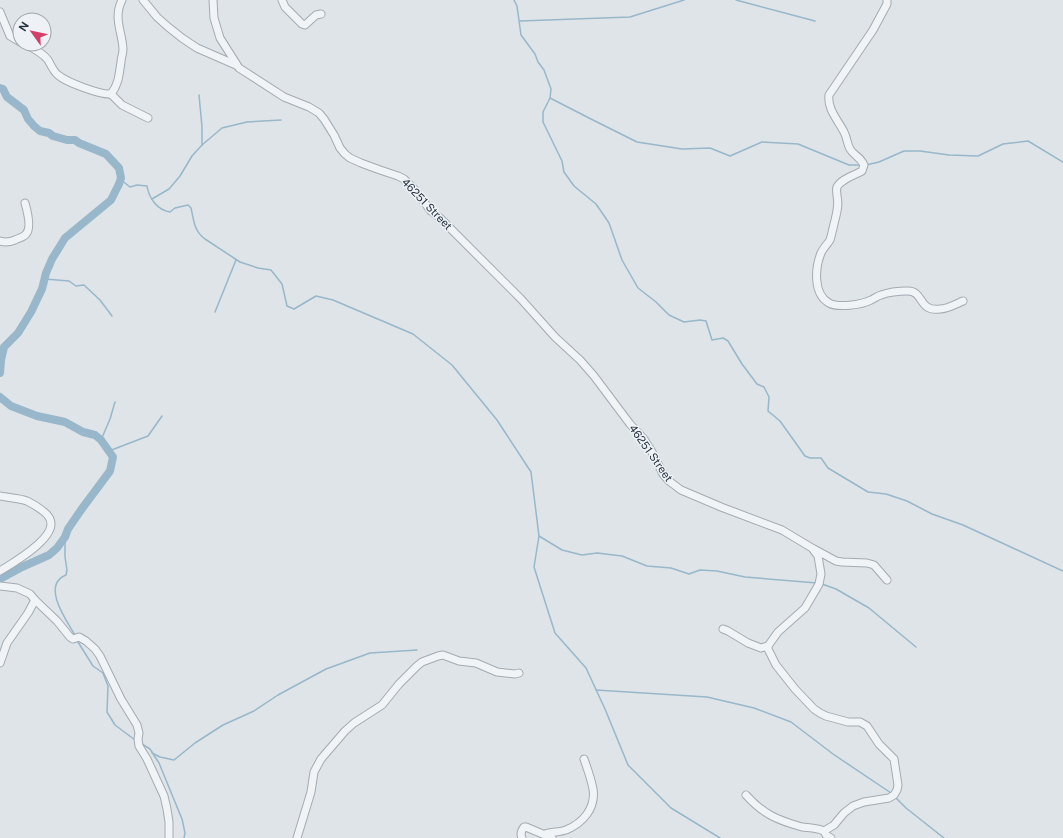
<svg xmlns="http://www.w3.org/2000/svg" width="1063" height="838" viewBox="0 0 1063 838" font-family="'Public Sans',sans-serif">
  <rect width="100%" height="100%" fill="#dee4e8"/>
  <g fill="none" stroke-linecap="round" stroke-linejoin="round">
    <!-- stream -->
    <g stroke="#98b7ca" stroke-width="1.5">
      <path d="M514,0L517,6L521,35L535,54L538,62L544,70L551,89L550,98L543,112V122L562,161L564,172L574,186L596,204L609,223L622,260L638,288L656,302L669,315L684,322L700,320L706,321L712,340L723,338L728,341L742,364L757,384L764,387L769,397L768,411L780,421L805,456L810,458H821L828,468L868,492L886,494L907,501L932,514L963,525L1063,571"/>
      <path d="M736,0L815,21"/>
      <path d="M520,21L630,17L684,0"/>
      <path d="M199,95L202,127V145"/>
      <path d="M550,98L591,119L637,142L682,149L710,148L730,156L762,142L798,144L849,165H861"/>
      <path d="M866,165L879,162L904,151H920L949,155L978,156L1003,144L1028,141L1063,162"/>
      <path d="M120,179L130,187L137,185L147,186C149,198 157,210 170,212L175,208L188,205L191,208C194,221 194,231 205,239L240,262L258,268L271,270L282,284L287,306L294,309L316,296L333,300L413,334L452,365L497,420L531,472L539,536L534,567L555,633L586,668L605,709L628,765L671,808L720,838"/>
      <path d="M152,199L169,189L180,176L192,156L202,145L222,128L247,122L281,120"/>
      <path d="M45,279L69,281L76,286L84,285L100,300L112,316"/>
      <path d="M215,312L236,260"/>
      <path d="M101,440L110,419L115,402"/>
      <path d="M109,451L148,436L162,416"/>
      <path d="M539,536L562,550L582,555L597,553L622,556L647,566L671,568L689,574L700,570L717,571L745,577L817,583"/>
      <path d="M65,537V557L67,570L66,575C41,585 66,620 75,635"/>
      <path d="M822,584L836,589L869,608L916,647"/>
      <path d="M78,642L93,666L103,673L108,686L107,712L115,725L135,740"/>
      <path d="M596,690L707,697L754,708L791,722L833,754L891,793"/>
      <path d="M142,744L150,749L159,763L182,819L185,833L184,838"/>
      <path d="M152,753L160,757L174,760L195,743L223,725L254,711L278,695L326,669L370,653L417,650"/>
      <path d="M895,797L906,808L944,838"/>
    </g>
    <!-- river -->
    <g stroke="#98b7ca" stroke-width="8">
      <path d="M0,88L3,89L7,97L24,110L28,119L34,126L40,131L49,133L53,136L67,140H75L79,143L106,154L119,168L121,178L119,184L111,200L65,238L52,259L46,273L42,289L31,312L18,333L4,347L1,360L0,373"/>
      <path d="M0,397L11,406L37,416L65,422L83,432L95,435L101,440L113,457L110,471L81,510L68,529L65,537L57,548L49,555L22,567L0,579"/>
    </g>
    <defs>
      <g id="minor">
        <path d="M143,0L157,17L167,26L182,38L197,48L236,65"/>
        <path d="M213,0L214,18L220,38L239,68L284,97L309,107L319,113L324,119L334,135L340,148L345,154L350,158L361,163L380,170L398,176L404,179L414,189L431,211L440,218L521,299L555,337L580,360L594,376L630,424L644,439L652,452L663,474L669,481L681,490L721,507L782,530L812,548L818,556L821,574L819,584L815,591L805,608L778,632L768,646V649L776,665L795,689L814,709L820,713L826,716L848,722H860L867,726L879,744L894,759L898,785L897,790L894,795L889,798L864,802L853,806L844,813L834,825L824,831C817,828 810,828 802,827C777,820 763,814 746,795"/>
        <path d="M282,0L285,7L302,24L305,25L316,15L321,14"/>
        <path d="M887,0V4L873,30L829,95C827,109 838,120 844,132C847,137 847,144 850,149C854,156 860,156 864,165L862,171C855,175 841,179 837,187C836,190 837,193 837,196C839,204 837,212 835,220C834,224 831,237 830,240C827,245 823,248 821,253C815,268 813,294 829,303C838,308 861,305 871,300C874,299 877,296 881,295C889,292 900,291 908,291C924,291 918,312 940,309C947,309 956,304 963,301"/>
        <path d="M0,12L10,36L20,42"/>
        <path d="M25,44C33,48 43,53 48,60C51,65 53,71 58,75C66,82 100,95 111,94C119,84 119,74 121,62C121,58 123,54 123,49C122,31 113,18 122,0"/>
        <path d="M111,94L122,105L148,118"/>
        <path d="M0,241C6,243 10,242 15,240C19,238 24,237 26,234C32,228 27,210 25,203"/>
        <path d="M0,496C9,498 19,498 27,501C33,504 38,507 43,511C47,514 51,519 51,524C51,541 13,563 0,571"/>
        <path d="M814,549L836,561L842,562L867,563L874,565L887,580"/>
        <path d="M0,586L17,588L30,594L35,600L57,621L70,637L73,639L79,637L86,641L95,649L100,656L121,699L137,725L139,733L138,739L139,746L147,759L164,796L167,809L169,822V838"/>
        <path d="M723,629L728,631L748,643L761,648L768,646"/>
        <path d="M0,663L7,643L28,613L35,600"/>
        <path d="M824,831L826,835L831,838"/>
        <path d="M545,834C552,832 560,832 566,830C583,823 596,808 593,789C591,778 587,768 584,759"/>
        <path d="M297,838L311,792L314,772L321,759L345,731L354,723L382,705L399,684L417,666L422,662L438,656L443,655L459,661L476,663L497,672L515,674L519,673"/>
        <path d="M522,838C520,834 521,831 524,827H526L552,838"/>
      </g>
    </defs>
    <!-- minor casing -->
    <use href="#minor" stroke="#a3abb2" stroke-width="9"/>
    <!-- minor -->
    <use href="#minor" stroke="#f1f4f6" stroke-width="7"/>
  </g>
  <g text-anchor="middle" dominant-baseline="central" stroke-width="3" stroke-linejoin="round" paint-order="stroke">
    <!-- street labels -->
    <g font-size="11" fill="#273340" stroke="#eef2f6">
      <text transform="translate(427 204) rotate(46)">46251 Street</text>
      <text transform="translate(651 453) rotate(55)">46251 Street</text>
    </g>
  </g>
  <!-- north arrow -->
  <g transform="translate(32 32) rotate(303)"><circle r="19" fill="#eef2f6" stroke="#9ea6ad"/>
  <path d="M0-3L7 15L0 10L-7 15Z" fill="#d13f6a"/>
  <text y="-6" font-size="11" font-weight="bold" text-anchor="middle" fill="#273340">N</text>
  </g>
</svg>
